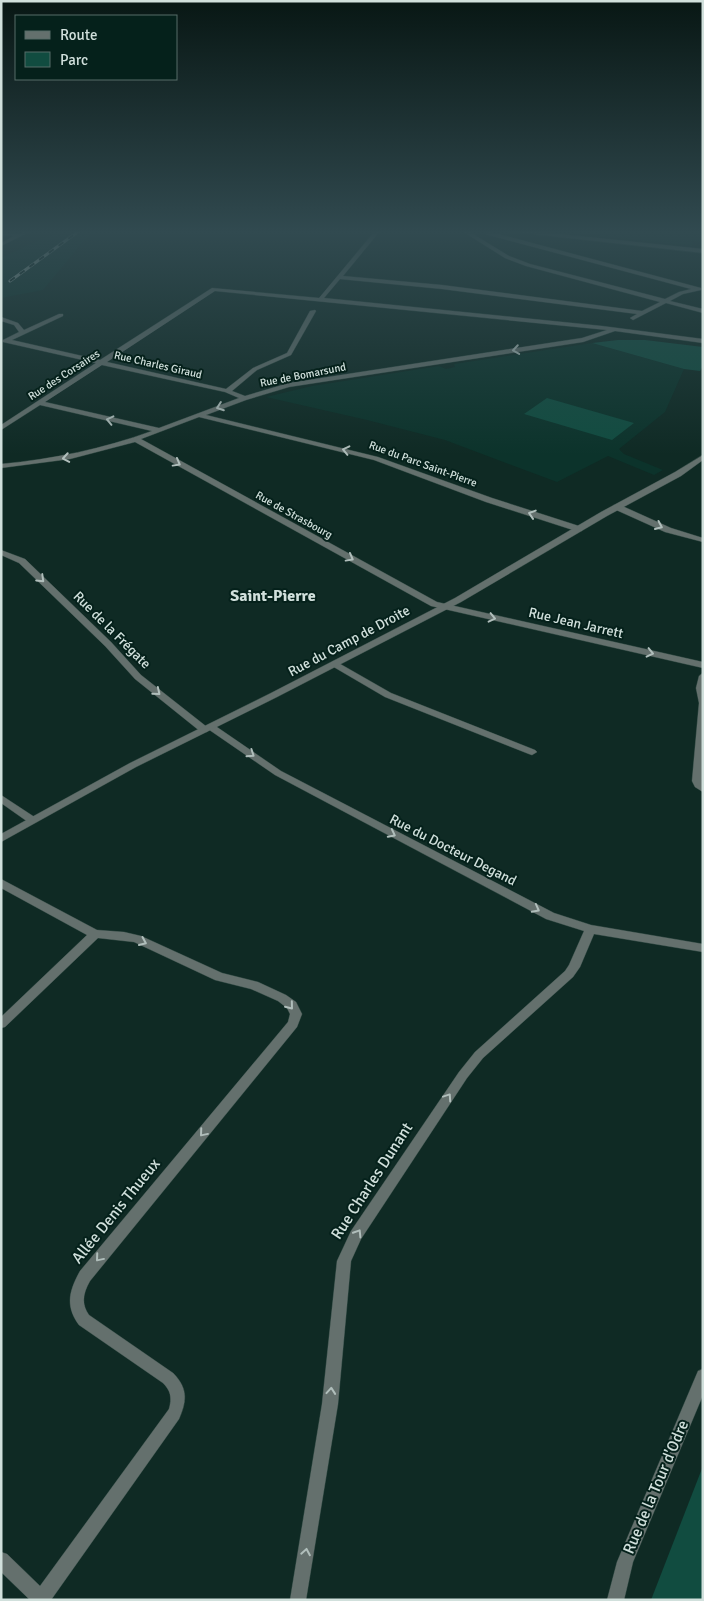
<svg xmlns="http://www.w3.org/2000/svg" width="704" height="1601" viewBox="0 0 704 1601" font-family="Signika,sans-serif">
  <rect width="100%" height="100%" fill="#0f2a24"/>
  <!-- built -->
  <g fill="#0c332b">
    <path d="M58,231H96L87,237L43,290L1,298V258Z"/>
    <path d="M555,231H703V242L693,241L692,246Z"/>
    <path d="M592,343L684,369L665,412L619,449L624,454L663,470L654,475L608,456L557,482L445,440L367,420L266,397L312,386L439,366L446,369L455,367L454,364Z"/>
  </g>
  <!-- green -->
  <g fill="#114c40">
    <path d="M618,340H645L703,347V366L700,371L684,369L592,343Z"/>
    <path d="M547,398L634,423L612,440L524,414Z"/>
    <path d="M703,1466V1600H651Z"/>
  </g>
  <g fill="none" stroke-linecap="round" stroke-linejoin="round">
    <defs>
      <g id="minor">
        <path d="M25,231H31L1,246V243L14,236L1,235V232L19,234Z"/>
        <path d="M375,231H380L343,276L442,285L642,311L660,302L526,266L505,258L462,231H468L509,256L530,264L665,299L679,292L691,289L485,234L487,231L701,288V290L683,294L670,301L703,309V313L666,303L633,320L630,318L637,314L442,289L340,279L324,298L602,326L703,339V343L615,331L583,342L289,387L246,400L206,415L378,457L492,498L582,527V531H576L486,502L374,460L199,417L141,439L437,602L703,662V668L431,606L135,442L70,459L1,468V464C54,459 102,449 152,431L40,405L1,430V425L96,363L3,342V340L19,332L14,325L1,321V317L18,323L24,330L59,314H63V316L12,340L100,360L212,288L319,298ZM215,291L607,330L582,338L289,383L245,396L232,391L257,370L291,355L316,311L315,310L310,311L287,353L253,368L226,389L107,362ZM102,365L225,392L239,398L159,428L45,402Z"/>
        <path d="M505,231H531L703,249V253Z"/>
        <path d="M614,505H620L671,528L703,538V542L665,532L614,509Z"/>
        <path d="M1,550L25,559L111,642L141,675L207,727L208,725H214L281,771L554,913L591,925L703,944V952L594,934L580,967L573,977L483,1058L467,1078L361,1239L351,1261L338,1404L306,1600H290L322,1404L337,1261L351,1231L459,1072L475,1052L565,971L569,965L584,931L546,919L275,775L208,729L207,732H201L135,679L105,646L19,563L1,555Z"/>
        <path d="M335,661L391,693L535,750L537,752L532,755L529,754L385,697L332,666L331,664L332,662Z"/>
        <path d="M703,673L702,781L703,792L695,787L692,781L699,703L696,688L699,676Z"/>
        <path d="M1,795L36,818L37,820L36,822H28L1,803Z"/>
        <path d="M1,879L97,930L124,932L141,936L222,973L258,982L286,995L296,1002L302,1014L297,1027L90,1281C83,1293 81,1304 89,1315L173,1373C188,1388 187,1401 179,1419L51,1600H30L1,1572V1552L7,1554L40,1586L169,1409C172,1398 171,1391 163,1383L79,1325C65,1306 69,1291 80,1271L288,1022L290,1014L287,1008L278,1001L251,989L215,980L134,942L98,938L5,1027L1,1028V1017L87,935L1,888Z"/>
        <path d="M703,1369V1395L633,1562L624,1600H607L617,1562L698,1371Z"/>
      </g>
      <path id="tertiary" d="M703,455V460L681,476L607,516L461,602L277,697L136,767L1,842V834L130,763L271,693L455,598L601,512L675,472Z"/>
    </defs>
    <!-- minor casing -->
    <use href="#minor" stroke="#2e4741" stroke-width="1"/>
    <!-- tertiary casing -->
    <use href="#tertiary" stroke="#2e4741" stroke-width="1"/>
    <!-- minor -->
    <use href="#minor" fill="#64706d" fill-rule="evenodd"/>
    <!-- tertiary -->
    <use href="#tertiary" fill="#64706d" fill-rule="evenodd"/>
    <defs>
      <path id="rail" d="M10,281L79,231"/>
    </defs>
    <!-- rail casing -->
    <use href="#rail" stroke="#afc0bb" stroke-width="3"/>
    <!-- rail -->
    <use href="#rail" stroke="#05211b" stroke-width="2" stroke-dasharray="6" stroke-linecap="butt"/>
  </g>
  <!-- one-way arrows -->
  <defs><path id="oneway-chevron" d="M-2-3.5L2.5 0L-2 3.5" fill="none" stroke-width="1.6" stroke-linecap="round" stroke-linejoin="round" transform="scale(1.25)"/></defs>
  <g stroke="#b0bebb">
    <use href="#oneway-chevron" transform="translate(516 350) rotate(171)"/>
    <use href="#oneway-chevron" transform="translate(220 407) rotate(160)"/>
    <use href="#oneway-chevron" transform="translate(110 420) rotate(-167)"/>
    <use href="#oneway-chevron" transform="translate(346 450) rotate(-167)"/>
    <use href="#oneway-chevron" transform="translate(66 458) rotate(170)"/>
    <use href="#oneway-chevron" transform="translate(177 463) rotate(29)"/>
    <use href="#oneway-chevron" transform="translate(532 514) rotate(-162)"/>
    <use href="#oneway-chevron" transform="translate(659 526) rotate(24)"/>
    <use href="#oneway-chevron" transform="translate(350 558) rotate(29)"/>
    <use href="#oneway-chevron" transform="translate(41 579) rotate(44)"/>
    <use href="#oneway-chevron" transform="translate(492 618) rotate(13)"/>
    <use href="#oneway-chevron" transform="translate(650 653) rotate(13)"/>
    <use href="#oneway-chevron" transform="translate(157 692) rotate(39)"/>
    <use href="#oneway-chevron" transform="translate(251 754) rotate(34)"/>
    <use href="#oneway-chevron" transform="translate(392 834) rotate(27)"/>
    <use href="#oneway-chevron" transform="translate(536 909) rotate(28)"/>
    <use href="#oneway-chevron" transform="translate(143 942) rotate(24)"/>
    <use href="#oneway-chevron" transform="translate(290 1006) rotate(51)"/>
    <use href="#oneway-chevron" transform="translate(448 1097) rotate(-56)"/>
    <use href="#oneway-chevron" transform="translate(203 1133) rotate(130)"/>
    <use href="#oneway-chevron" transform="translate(358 1233) rotate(-58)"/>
    <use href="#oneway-chevron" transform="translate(99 1258) rotate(130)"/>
    <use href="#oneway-chevron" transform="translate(331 1391) rotate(-85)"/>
    <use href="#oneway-chevron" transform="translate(306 1552) rotate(-80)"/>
  </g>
  <!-- sky -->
  <linearGradient id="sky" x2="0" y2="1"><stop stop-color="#081714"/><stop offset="0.51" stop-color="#314a50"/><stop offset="1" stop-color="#314a50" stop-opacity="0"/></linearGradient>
  <rect width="704" height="455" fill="url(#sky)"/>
  <g text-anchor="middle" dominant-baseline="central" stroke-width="4" stroke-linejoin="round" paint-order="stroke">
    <!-- far-street labels -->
    <g font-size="11" fill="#d1e0dc" stroke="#05211b">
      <text transform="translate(158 365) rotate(13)">Rue Charles Giraud</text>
      <text transform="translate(64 375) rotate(-33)">Rue des Corsaires</text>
      <text transform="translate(303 375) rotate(-11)">Rue de Bomarsund</text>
      <text transform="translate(423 464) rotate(20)">Rue du Parc Saint-Pierre</text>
      <text transform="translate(294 515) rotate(29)">Rue de Strasbourg</text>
    </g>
    <!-- street labels -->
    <g font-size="14" fill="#d1e0dc" stroke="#05211b">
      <text transform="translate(576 623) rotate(13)">Rue Jean Jarrett</text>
      <text transform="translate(112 630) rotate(45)">Rue de la Frégate</text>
      <text transform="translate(349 641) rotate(-28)">Rue du Camp de Droite</text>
      <text transform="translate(453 850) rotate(27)">Rue du Docteur Degand</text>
    </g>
    <!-- quarter labels -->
    <g font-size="16" font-weight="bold" fill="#d1e0dc" stroke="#05211b">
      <text x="273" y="596">Saint-Pierre</text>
    </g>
    <!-- near-street labels -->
    <g font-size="16" fill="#d1e0dc" stroke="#05211b">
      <text transform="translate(372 1181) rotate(-57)">Rue Charles Dunant</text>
      <text transform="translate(116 1211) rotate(-51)">Allée Denis Thueux</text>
      <text transform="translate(656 1487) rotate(-67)">Rue de la Tour d'Odre</text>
    </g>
  </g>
  <!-- border -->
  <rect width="704" height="1601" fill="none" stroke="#d1e0dc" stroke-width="5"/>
  <!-- legend -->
  <rect x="15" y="15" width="162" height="65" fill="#05211b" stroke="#576d68"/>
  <rect x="25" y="31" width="25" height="8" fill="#64706d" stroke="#576d68"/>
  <text x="60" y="40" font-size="15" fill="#d1e0dc">Route</text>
  <rect x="25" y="52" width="25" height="15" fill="#114c40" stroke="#576d68"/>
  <text x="60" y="65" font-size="15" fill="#d1e0dc">Parc</text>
</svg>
